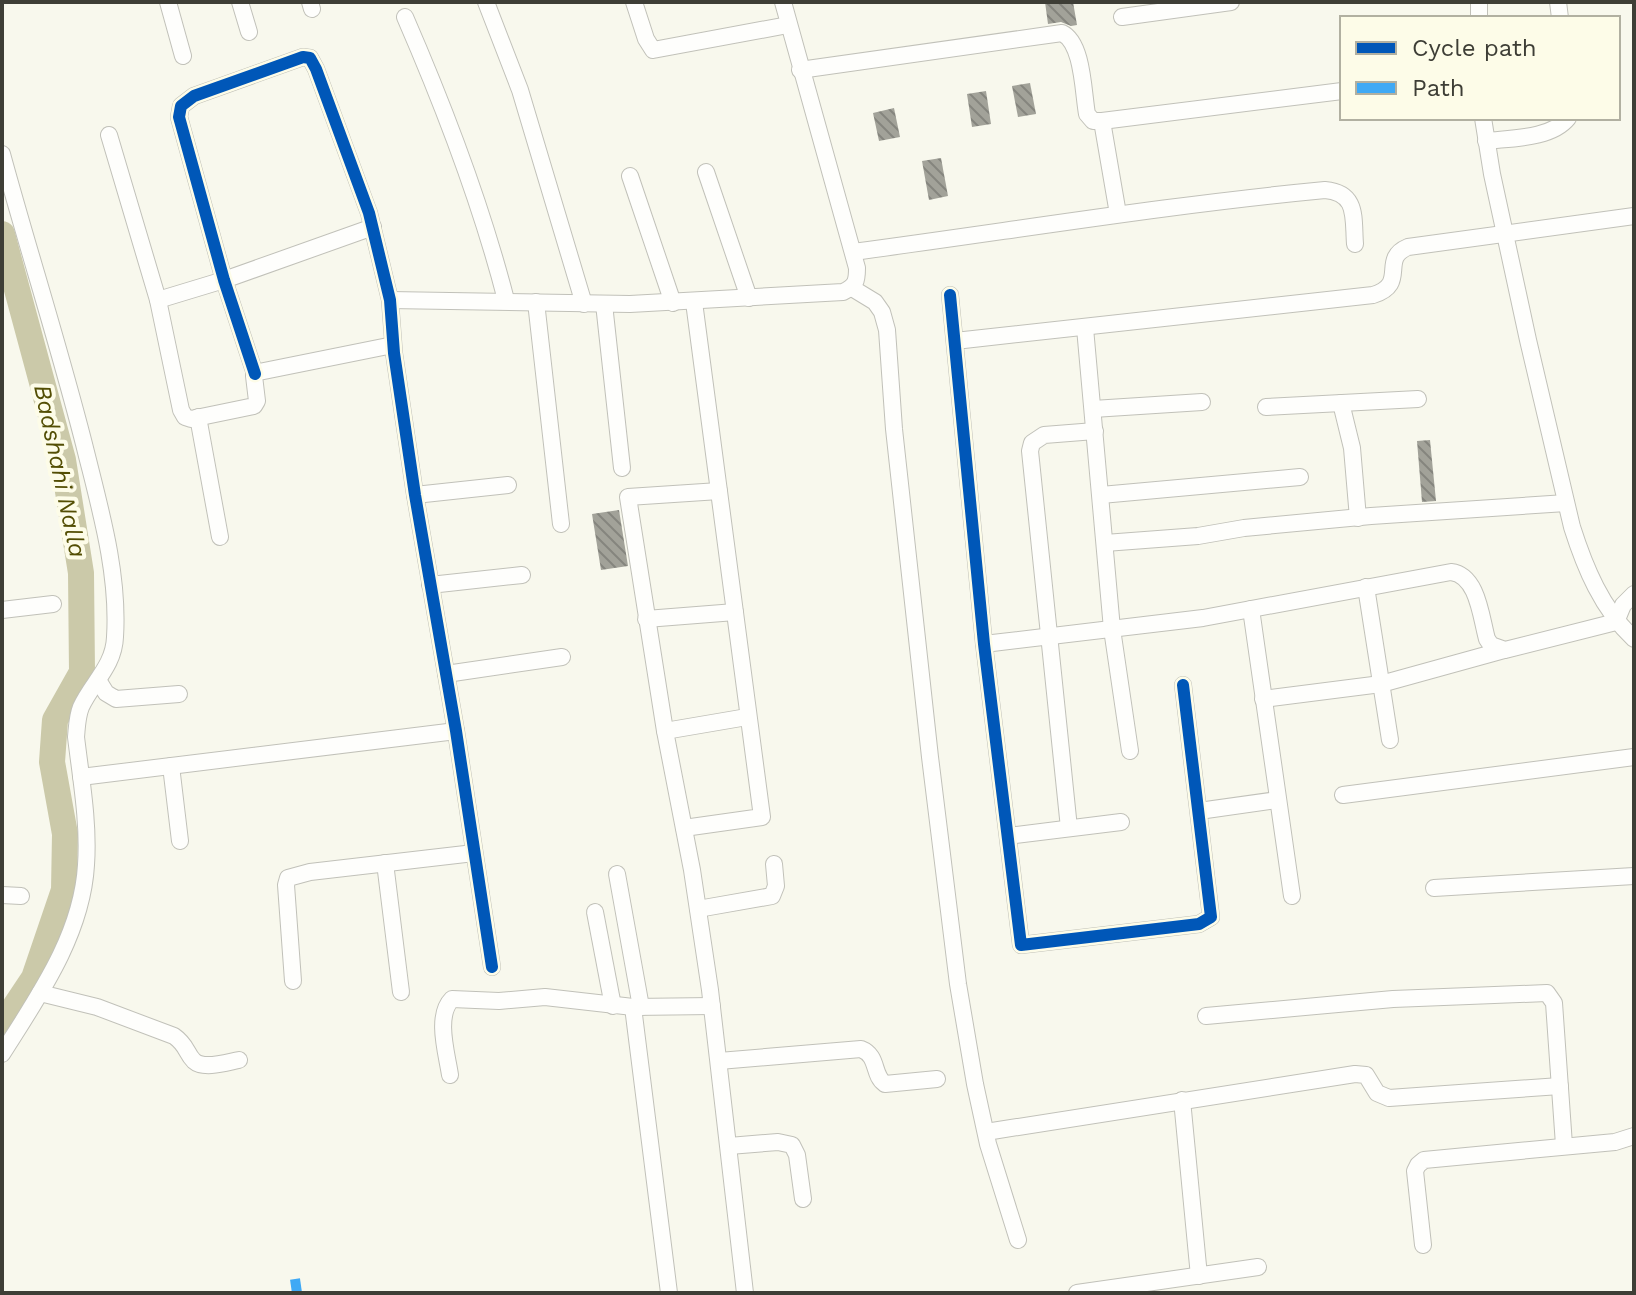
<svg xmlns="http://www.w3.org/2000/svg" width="1636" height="1295" viewBox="0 0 1636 1295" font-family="'Work Sans',sans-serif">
  <defs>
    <pattern id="building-back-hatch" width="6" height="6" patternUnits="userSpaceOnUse" patternTransform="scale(2)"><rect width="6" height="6" fill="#a2a299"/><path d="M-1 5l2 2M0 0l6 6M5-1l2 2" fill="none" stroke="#85857e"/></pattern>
  </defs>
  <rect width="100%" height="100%" fill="#f8f8ed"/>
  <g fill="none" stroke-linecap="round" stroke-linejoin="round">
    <!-- river -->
    <path stroke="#cbc9a9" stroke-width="26" d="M2,234L63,460L81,573L82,672L55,720L52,762L65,834L64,890L34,978L2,1026"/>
  </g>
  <!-- building -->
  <g fill="url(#building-back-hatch)">
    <path d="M1045,2H1073L1077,25L1071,26L1061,22L1048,24Z"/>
    <path d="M1030,83L1036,114L1018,117L1012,86Z"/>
    <path d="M986,91L991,124L972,127L967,94Z"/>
    <path d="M894,108L900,137L879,141L873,113Z"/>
    <path d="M941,158L948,196L929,200L922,161Z"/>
    <path d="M1430,440L1436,501L1422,502L1417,441Z"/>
    <path d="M619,510L628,566L601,570L592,514Z"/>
  </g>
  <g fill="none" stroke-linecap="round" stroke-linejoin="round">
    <defs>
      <g id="street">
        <path d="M168,2L183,56"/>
        <path d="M240,2L249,32"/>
        <path d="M310,2L312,9"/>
        <path d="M486,2L520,90L584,304"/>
        <path d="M634,2L646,39L653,50L788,25"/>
        <path d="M1479,2V18"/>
        <path d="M1558,2L1560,18"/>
        <path d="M405,17C445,109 481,203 506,300"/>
        <path d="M1122,17L1231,2"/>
        <path d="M800,70L1062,33C1083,43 1083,92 1087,114L1093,121H1102L1118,214"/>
        <path d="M1483,118L1492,174L1528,340L1572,527C1585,568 1602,609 1634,639"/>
        <path d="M1102,121L1342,91"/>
        <path d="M109,135L158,300L181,410L185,417L191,419L254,406L257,401L254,376L259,372L393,345"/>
        <path d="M1486,141C1511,138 1551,139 1568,118"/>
        <path d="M2,154C29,253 61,352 86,452C101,512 119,575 115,637C114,666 92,683 81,707C77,717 77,727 76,737C81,779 89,823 86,865C82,935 38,997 2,1054"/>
        <path d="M706,172L749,298"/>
        <path d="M630,176L673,303"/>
        <path d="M853,252C1011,231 1167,205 1325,190C1358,193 1353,217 1355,244"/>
        <path d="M852,288L875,302L882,312L887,330L894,429L930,757L958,984L975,1084L988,1144L1018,1240"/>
        <path d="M950,295L984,644L1021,945L1199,924L1211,917L1183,685"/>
        <path d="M158,300L224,280L373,227"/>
        <path d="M390,300L630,304L843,292C856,286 857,281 857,268L783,2"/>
        <path d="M536,302L561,524"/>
        <path d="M604,304L622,468"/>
        <path d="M1085,328L1112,629L1130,751"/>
        <path d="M955,341L1373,295C1409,284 1379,259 1408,247L1634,216"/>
        <path d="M255,374L224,280L179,117L181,106L194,96L303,57L310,58L316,69L369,213L390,300L394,353L415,495L456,731L492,967"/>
        <path d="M1341,403L1352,448L1358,518"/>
        <path d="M1266,407L1418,399"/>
        <path d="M1093,409L1202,402"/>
        <path d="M198,417L220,537"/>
        <path d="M719,491L628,497L665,731L692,870L710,990L745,1293"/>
        <path d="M415,495L508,485"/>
        <path d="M1101,495L1300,477"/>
        <path d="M1105,543L1198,536L1244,528L1371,516L1566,503"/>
        <path d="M430,585L522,575"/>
        <path d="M1366,587L1390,740"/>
        <path d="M1251,609L1292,896"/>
        <path d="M2,610L53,604"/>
        <path d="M646,619L735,612"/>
        <path d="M984,644L1203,618L1451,572C1478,575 1481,618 1487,639L1491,645L1505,650L1616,622L1623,605L1634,594"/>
        <path d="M446,674L562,657"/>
        <path d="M98,680L106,693L116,699L179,694"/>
        <path d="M1263,699L1381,684L1504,650"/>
        <path d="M665,731L747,717"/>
        <path d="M171,766L180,841"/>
        <path d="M81,777L456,731"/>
        <path d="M1343,795L1634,757"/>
        <path d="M1199,811L1277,800"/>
        <path d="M684,828L762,817L694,302"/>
        <path d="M1069,828L1030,451L1032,443L1044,435L1095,431"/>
        <path d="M1008,836L1121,822"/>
        <path d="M385,863L401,992"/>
        <path d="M617,874L641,1007"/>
        <path d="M1434,888L1634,876"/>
        <path d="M2,895L21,896"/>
        <path d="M698,909L772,896L776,886L774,864"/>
        <path d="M595,912L613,1006"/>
        <path d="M293,981L286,885L288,878L310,872L474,853"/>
        <path d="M40,993L97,1007L174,1036C187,1045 186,1053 194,1061C204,1070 228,1062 239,1060"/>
        <path d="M633,1007L669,1293"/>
        <path d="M1206,1016L1393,999L1547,993L1554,1003L1564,1145"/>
        <path d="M719,1061L861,1049C879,1056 872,1075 885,1084L937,1079"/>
        <path d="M450,1075C447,1054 435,1016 452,999L499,1001L545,997L633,1007L712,1006"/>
        <path d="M1182,1100L1199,1276"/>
        <path d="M986,1132L1355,1074L1366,1075L1377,1093L1389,1098L1560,1086"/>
        <path d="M729,1146L778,1142L792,1145L797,1155L803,1199"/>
        <path d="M1423,1245L1415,1171L1418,1165L1424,1160L1615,1142L1634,1136"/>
        <path d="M1077,1293L1258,1267"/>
      </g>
    </defs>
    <!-- street casing -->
    <use href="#street" stroke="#c1c1b9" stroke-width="18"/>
    <!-- street -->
    <use href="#street" stroke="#fefefc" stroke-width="16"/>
    <!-- quiet -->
    <path stroke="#3fa9f5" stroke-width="10" stroke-dasharray="20 10" stroke-linecap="butt" d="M295,1279L297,1293"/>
    <defs>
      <g id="cycleway">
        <path d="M950,295L984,644L1021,945L1199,924L1211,917L1183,685"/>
        <path d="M255,374L224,280L179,117L181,106L194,96L303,57L310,58L316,69L369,213L390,300L394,353L415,495L456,731L492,967"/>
      </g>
    </defs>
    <!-- cycleway casing -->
    <use href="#cycleway" stroke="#fdfce8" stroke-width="17"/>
    <!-- cycleway -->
    <use href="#cycleway" stroke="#0057b8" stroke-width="12"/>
  </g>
  <g text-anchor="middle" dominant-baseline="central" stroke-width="8" stroke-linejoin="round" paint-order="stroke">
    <!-- water labels -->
    <g font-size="24" font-style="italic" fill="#534e04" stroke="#fdfce8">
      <text transform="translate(60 471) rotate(78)">Badshahi Nalla</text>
    </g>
  </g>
  <!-- border -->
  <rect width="1636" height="1295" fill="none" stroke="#3e3e36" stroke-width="8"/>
  <!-- legend -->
  <rect x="1340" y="16" width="280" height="104" fill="#fdfce8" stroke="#b1b0a1" stroke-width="2"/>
  <rect x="1356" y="42" width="40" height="12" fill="#0057b8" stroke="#b1b0a1" stroke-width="2"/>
  <text x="1412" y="56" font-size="24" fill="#3e3e36">Cycle path</text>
  <rect x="1356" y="82" width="40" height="12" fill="#3fa9f5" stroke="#b1b0a1" stroke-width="2"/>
  <text x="1412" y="96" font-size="24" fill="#3e3e36">Path</text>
</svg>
